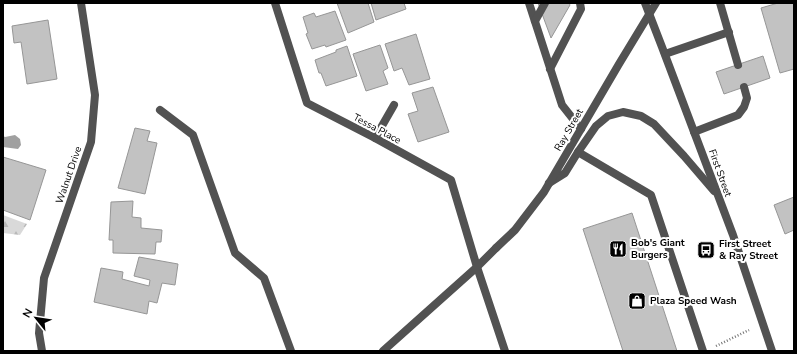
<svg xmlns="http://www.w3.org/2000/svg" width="797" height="354" viewBox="0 0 797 354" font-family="'Nunito Sans',sans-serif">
  <defs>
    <pattern id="forest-firs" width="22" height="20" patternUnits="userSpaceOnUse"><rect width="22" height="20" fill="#d9d9d9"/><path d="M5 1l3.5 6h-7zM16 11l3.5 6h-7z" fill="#b8b8b8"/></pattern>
  </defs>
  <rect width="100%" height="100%" fill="#fff"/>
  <!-- forest -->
  <path fill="url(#forest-firs)" d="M3,215L27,224L20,235L3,233Z"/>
  <!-- water -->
  <path fill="#a0a0a0" d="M15,135L20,139L21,145L18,149L3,147V136L5,137Z"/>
  <!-- building -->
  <g fill="#c2c2c2" stroke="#969696">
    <path d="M337,3H368L374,22L348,33Z"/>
    <path d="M371,3H404L406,9L376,20Z"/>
    <path d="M538,3H569L570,5L551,38Z"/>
    <path d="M778,3H794V69L780,73L761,8Z"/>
    <path d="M335,11L346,40L326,47L325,45L312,49L306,34L308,33L303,17L314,13L316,17Z"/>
    <path d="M48,20L57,79L27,84L21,42L14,43L12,26Z"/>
    <path d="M416,34L430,79L409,85L402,68L394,71L385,44Z"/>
    <path d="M380,45L388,68L383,71L388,84L366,91L353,54Z"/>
    <path d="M347,46L357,76L326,86L321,73H319L315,60L336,52V50Z"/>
    <path d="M763,56L770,78L724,94L716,72Z"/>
    <path d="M433,87L449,132L418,142L408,114L418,111L412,93Z"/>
    <path d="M135,128L150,131L147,141L157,143L145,194L118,188Z"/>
    <path d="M3,157L46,170L30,220L3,210Z"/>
    <path d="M794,197V230L785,234L774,205Z"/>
    <path d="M133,201L132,217L141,218V228L162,230L161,242H156L155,254L113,253V240H109L111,202Z"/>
    <path d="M632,213L677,351H623L583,229Z"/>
    <path d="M139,257L178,264L175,285L162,283L157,303L149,301L147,314L94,302L101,268L123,272L122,279L149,286L150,280L134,276Z"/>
  </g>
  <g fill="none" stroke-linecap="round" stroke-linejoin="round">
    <!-- path -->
    <path stroke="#747474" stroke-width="2.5" stroke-dasharray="1 2" stroke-linecap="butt" d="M716,346L749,330"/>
    <!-- service -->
    <g stroke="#525252" stroke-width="8">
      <path d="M529,3L562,105L581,129"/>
      <path d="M720,3L738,65"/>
      <path d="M535,21L545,3"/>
      <path d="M665,54L729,32"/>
      <path d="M550,69L581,9L580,3"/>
      <path d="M160,110L193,135L235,253L264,278L291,351"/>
      <path d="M694,132L738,115L744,107L747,98L744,87"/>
      <path d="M578,152L651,195L703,351"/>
      <path d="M477,267L505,351"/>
    </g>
    <!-- minor -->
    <g stroke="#525252" stroke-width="8">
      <path d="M275,3L307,103L375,138L451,180L477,267"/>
      <path d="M375,138L394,105"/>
      <path d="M42,351L39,333L44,278L91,142L95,95L81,3"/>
      <path d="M383,351L477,267L496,248"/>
    </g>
    <!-- tertiary -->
    <g stroke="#525252" stroke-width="8">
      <path d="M645,3L662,47L733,235L772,351"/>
      <path d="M549,183L565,173L578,152L596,126L608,116L623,112L641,116L654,124L684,156L714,191"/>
      <path d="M496,248L515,230L544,192L619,64L656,3"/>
    </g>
  </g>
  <!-- icons -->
  <defs>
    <symbol id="restaurant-square" viewBox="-11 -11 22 22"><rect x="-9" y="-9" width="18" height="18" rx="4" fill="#000" stroke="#fff"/><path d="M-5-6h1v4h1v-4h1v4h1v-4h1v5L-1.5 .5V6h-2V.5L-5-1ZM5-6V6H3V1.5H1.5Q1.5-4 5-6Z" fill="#fff"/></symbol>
    <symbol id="bus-square" viewBox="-11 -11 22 22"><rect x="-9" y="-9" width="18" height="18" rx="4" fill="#000" stroke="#fff"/><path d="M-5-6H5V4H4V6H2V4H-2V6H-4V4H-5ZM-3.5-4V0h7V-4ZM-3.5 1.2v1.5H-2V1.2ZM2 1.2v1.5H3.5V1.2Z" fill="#fff"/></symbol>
    <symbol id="shop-square" viewBox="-11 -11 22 22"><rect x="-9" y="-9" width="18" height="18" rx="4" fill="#000" stroke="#fff"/><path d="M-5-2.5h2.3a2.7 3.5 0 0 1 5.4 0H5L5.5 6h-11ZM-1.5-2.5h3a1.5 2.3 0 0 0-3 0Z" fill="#fff"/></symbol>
  </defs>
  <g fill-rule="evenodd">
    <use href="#restaurant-square" x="608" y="239" width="20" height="20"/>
    <use href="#bus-square" x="696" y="240" width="20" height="20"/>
    <use href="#shop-square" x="627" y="291" width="20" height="20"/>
  </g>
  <g text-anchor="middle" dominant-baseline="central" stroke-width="4" stroke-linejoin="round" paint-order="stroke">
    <!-- street labels -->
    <g font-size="10" fill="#000" stroke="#fff">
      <text transform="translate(377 129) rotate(28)">Tessa Place</text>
      <text transform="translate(569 130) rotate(-60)">Ray Street</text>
      <text transform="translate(720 173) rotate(70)">First Street</text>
      <text transform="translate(69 175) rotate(-71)">Walnut Drive</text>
    </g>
    <!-- poi labels -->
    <g font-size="10" font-weight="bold" fill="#000" stroke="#fff" text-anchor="start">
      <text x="631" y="243">Bob's Giant<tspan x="631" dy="12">Burgers</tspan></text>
      <text x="719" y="244">First Street<tspan x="719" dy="12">&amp; Ray Street</tspan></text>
      <text x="650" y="301">Plaza Speed Wash</text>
    </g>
  </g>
  <!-- border -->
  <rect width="797" height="354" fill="none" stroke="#000000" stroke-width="8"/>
  <!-- north arrow -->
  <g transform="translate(36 318) rotate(300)" stroke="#ffffff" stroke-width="3" paint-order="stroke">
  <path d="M0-3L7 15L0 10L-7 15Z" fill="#000000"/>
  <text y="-6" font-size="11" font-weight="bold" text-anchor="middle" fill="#000000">N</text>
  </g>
</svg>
